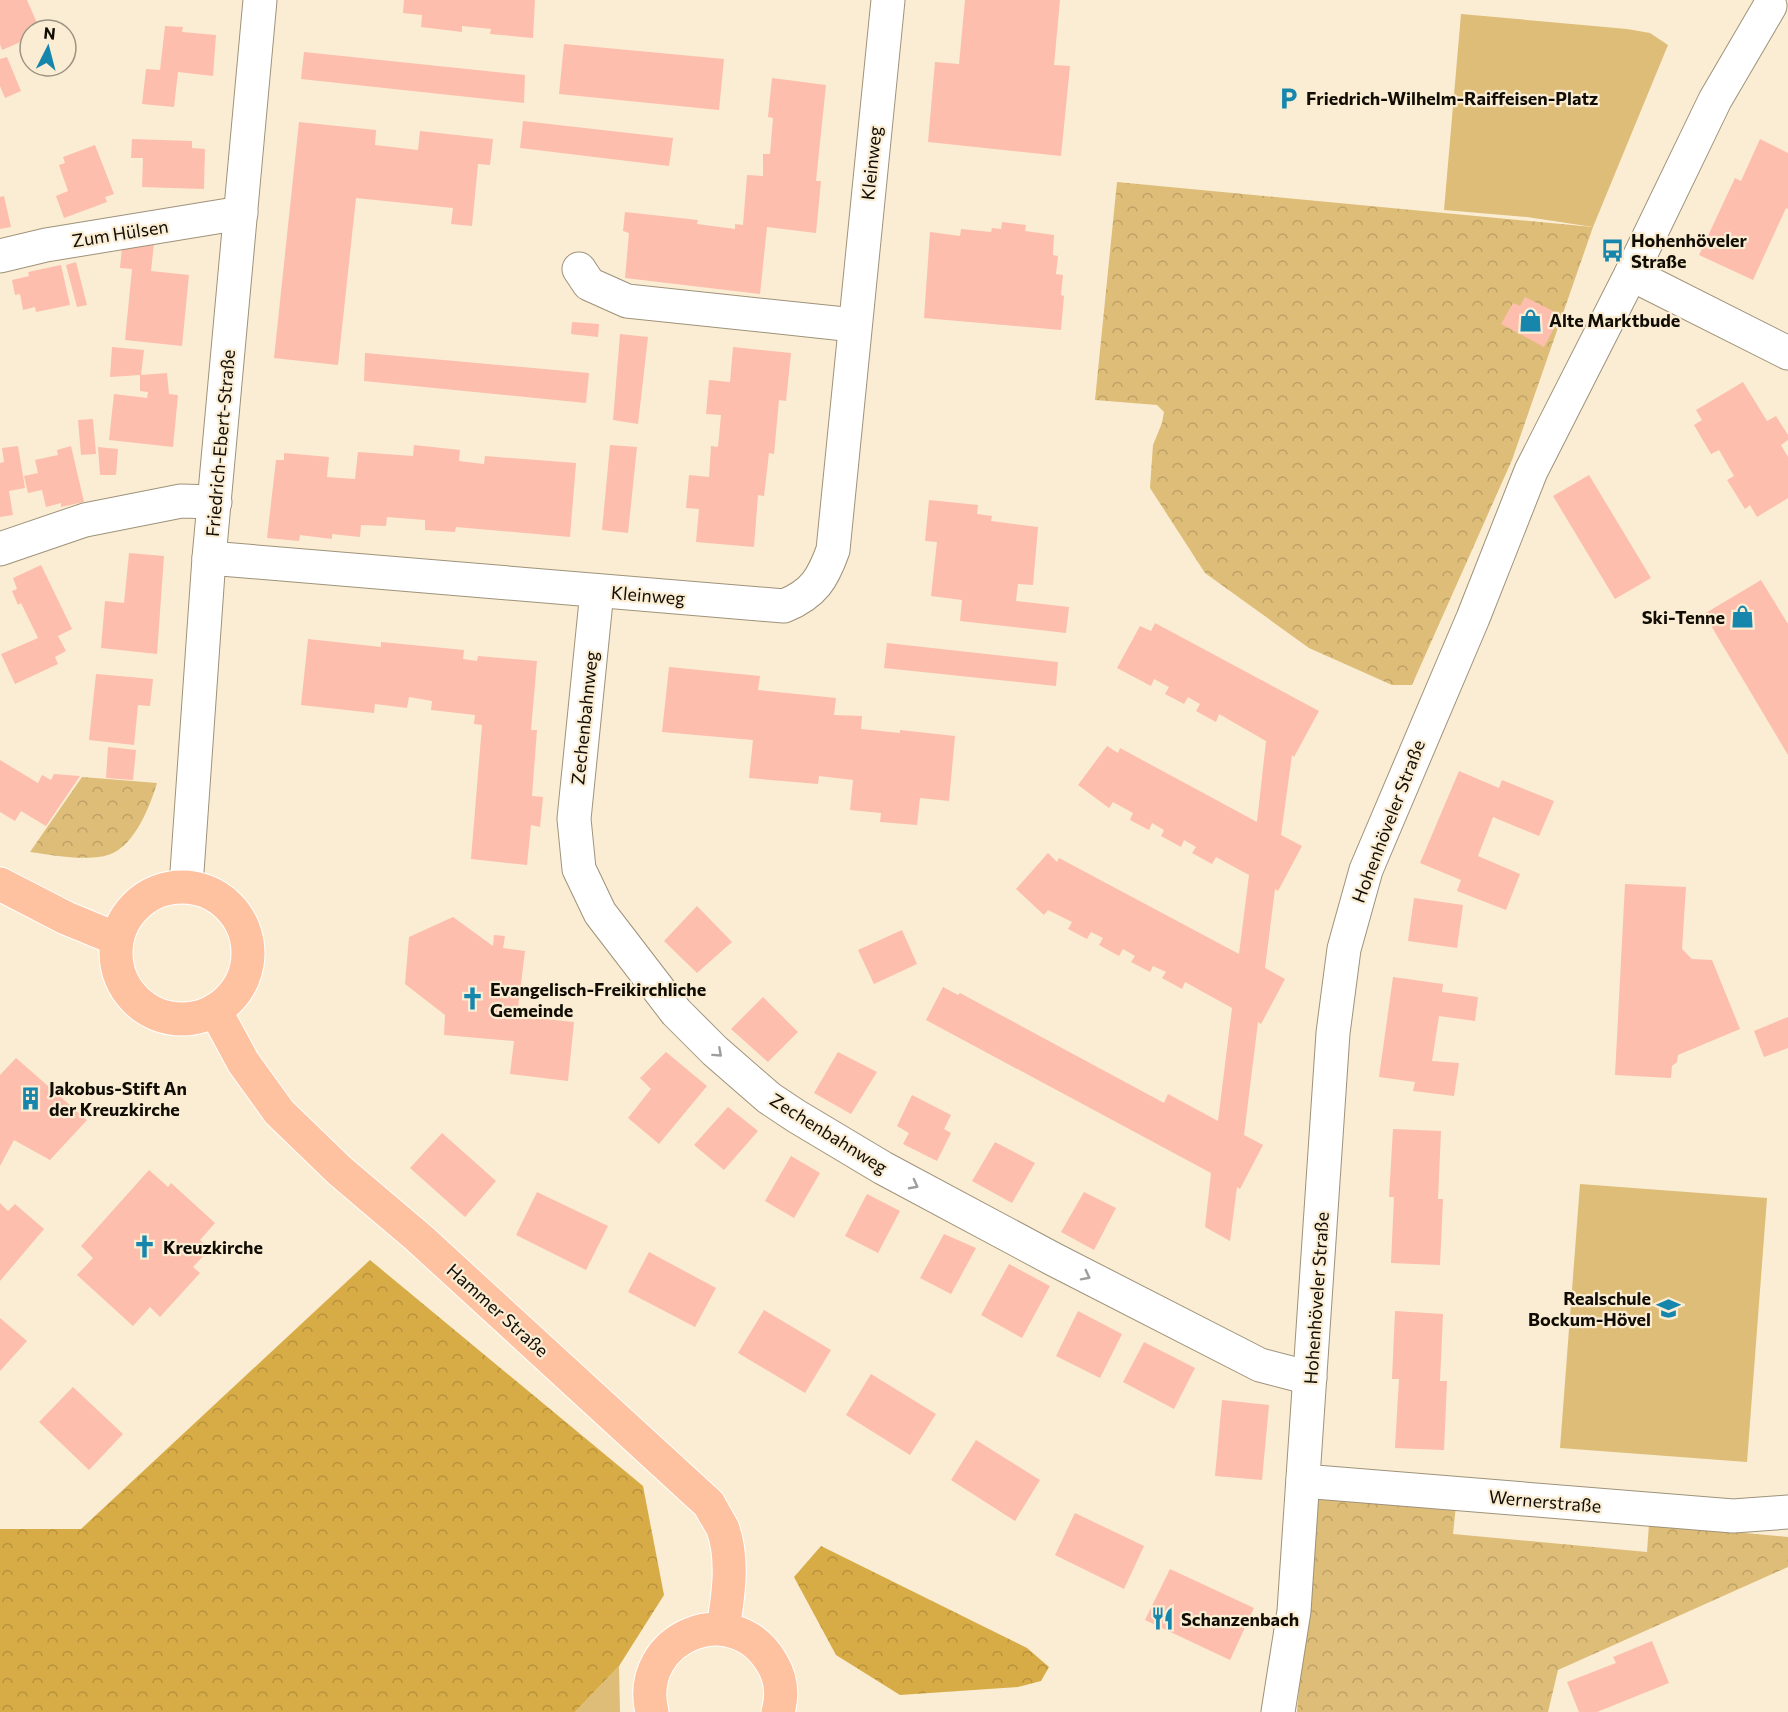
<svg xmlns="http://www.w3.org/2000/svg" width="1788" height="1712" viewBox="0 0 1788 1712" font-family="Commissioner,sans-serif">
  <defs>
    <pattern id="forest-crowns" width="20" height="18" patternUnits="userSpaceOnUse" patternTransform="scale(1.5)"><rect width="20" height="18" fill="#d7ab46"/><path d="M2 6a3 3 0 1 1 6 0M12 15a3 3 0 1 1 6 0" fill="none" stroke="#b8923c"/></pattern>
    <pattern id="park-crowns" width="20" height="18" patternUnits="userSpaceOnUse" patternTransform="scale(1.5)"><rect width="20" height="18" fill="#debd78"/><path d="M2 6a3 3 0 1 1 6 0M12 15a3 3 0 1 1 6 0" fill="none" stroke="#bda166"/></pattern>
  </defs>
  <rect width="100%" height="100%" fill="#faedd3"/>
  <!-- grass -->
  <g fill="#debd78">
    <path d="M1461,14L1627,29L1650,33L1668,45L1593,227L1527,217L1444,210Z"/>
    <path d="M1580,1184L1767,1198L1747,1462L1560,1448Z"/>
    <path d="M619,1666L620,1712H575Z"/>
  </g>
  <!-- forest -->
  <g fill="url(#forest-crowns)">
    <path d="M370,1260L643,1486L664,1595L619,1666L575,1712H0V1529H81Z"/>
    <path d="M821,1546L1027,1648L1049,1667L1041,1681L1018,1687L900,1695L836,1655L794,1577Z"/>
  </g>
  <!-- park -->
  <g fill="url(#park-crowns)">
    <path d="M1117,182L1593,227L1512,460L1412,685H1392L1309,648L1205,573L1150,488L1153,445L1162,423L1164,412L1157,405L1095,400Z"/>
    <path d="M82,777L157,783C150,806 136,842 113,853C92,863 53,855 30,852Z"/>
    <path d="M1315,1495L1456,1505L1453,1534L1647,1552L1649,1524L1788,1537V1567L1558,1670L1548,1712H1297Z"/>
  </g>
  <!-- building -->
  <g fill="#fdbead">
    <path d="M0,0H27L40,30H30V38L2,50L0,44Z"/>
    <path d="M404,0H535L533,38L490,34L491,29L462,26V32L421,27L422,15L403,13Z"/>
    <path d="M965,0H1060L1054,65L1070,66L1061,156L928,142L935,62L959,64Z"/>
    <path d="M165,26L183,27L182,32L216,35L213,76L178,72L174,107L142,104L146,69L160,70Z"/>
    <path d="M564,44L724,59L719,110L559,94Z"/>
    <path d="M304,52L525,75L524,103L301,79Z"/>
    <path d="M7,57L21,91L5,98L0,86V59Z"/>
    <path d="M772,78L826,85L816,181H821L816,233L767,227L760,294L625,278L629,233L623,231L625,212L698,220L697,224L735,229V224L743,225L747,175L763,176V154H770L773,118L768,117Z"/>
    <path d="M523,121L673,138L669,166L520,148Z"/>
    <path d="M299,122L376,130L375,145L418,150L420,131L493,139L490,165L478,164L472,226L451,224L453,208L356,198L338,365L274,358Z"/>
    <path d="M132,139L192,141V148L205,149L204,189L142,187L143,158H131Z"/>
    <path d="M1760,139L1788,153V209L1786,208L1753,280L1699,255L1735,178L1741,181Z"/>
    <path d="M95,145L114,194L105,197L107,202L64,218L56,196L68,191L59,165L65,163L63,157Z"/>
    <path d="M4,196L11,227L0,229V197Z"/>
    <path d="M1002,222L1026,225L1025,231L1054,235L1053,255L1058,256L1056,274L1063,275L1061,295L1064,296L1061,330L924,318L930,232L960,236L961,229L991,232L992,228L1001,229Z"/>
    <path d="M154,243L151,271L189,275L182,346L125,340L132,269L120,268L122,247Z"/>
    <path d="M76,262L87,305L77,307L66,265Z"/>
    <path d="M61,265L70,305L36,312L35,307L23,310L20,294L15,295L12,280L29,276L28,272Z"/>
    <path d="M1525,297L1561,315L1544,347L1501,324L1513,303L1520,306Z"/>
    <path d="M572,322L599,324L598,337L571,334Z"/>
    <path d="M620,334L648,337L638,424L613,420Z"/>
    <path d="M112,347L144,350L141,375L167,373L169,394L178,395L173,447L109,440L114,394L147,398L148,392L140,391V375L110,377Z"/>
    <path d="M733,347L791,353L786,401L779,400L774,454L769,453L764,496L758,495L754,547L696,542L699,509L686,508L689,475L709,477L711,446L718,447L721,415L706,414L709,380L730,382Z"/>
    <path d="M365,353L589,373L586,403L364,381Z"/>
    <path d="M1743,382L1767,421L1776,416L1788,435V440L1781,445L1788,457V498L1757,517L1750,505L1745,509L1727,480L1734,476L1719,450L1711,454L1694,425L1702,420L1696,410Z"/>
    <path d="M93,419L96,454L81,455L78,420Z"/>
    <path d="M414,445L460,450L459,461L484,464L485,456L576,463L570,537L456,527L455,532L425,530V520L387,517L386,526L361,525L360,537L332,534V539L300,535L299,541L267,538L276,460H284V453L329,457L327,477L355,479L358,452L413,456Z"/>
    <path d="M610,445L637,447L628,533L602,530Z"/>
    <path d="M18,446L25,488L9,491L13,515L0,517V463L4,462L2,448Z"/>
    <path d="M71,446L84,502L61,507V503L46,507L42,490L28,493L24,476L38,473L35,460L58,455L57,450Z"/>
    <path d="M98,447L118,449L116,475H100Z"/>
    <path d="M1589,475L1651,578L1615,599L1553,496Z"/>
    <path d="M929,500L978,505L977,514L992,516L991,521L1038,527L1033,585L1018,584L1016,601L1069,607L1066,633L960,621L962,600L931,596L937,542L925,541Z"/>
    <path d="M129,553L164,556L157,654L101,648L105,601L124,603Z"/>
    <path d="M41,565L72,629L58,636L66,651L55,657L58,664L15,684L1,654L38,638L21,603L18,605L12,591L17,589L13,578Z"/>
    <path d="M1761,580L1788,624V755L1704,614Z"/>
    <path d="M1155,623L1319,711L1294,757L1292,755L1281,835L1302,846L1278,891L1275,889L1265,968L1285,979L1261,1024L1258,1022L1244,1135L1263,1145L1240,1189L1237,1187L1230,1241L1205,1227L1211,1173L926,1020L943,987L958,995L960,993L1164,1103L1168,1094L1218,1121L1232,1008L1185,982L1182,989L1162,978L1166,972L1153,966L1150,972L1131,962L1135,956L1123,949L1119,956L1099,945L1103,938L1091,932L1087,939L1068,929L1072,922L1048,910L1044,915L1016,889L1048,853L1057,862L1059,858L1239,954L1249,875L1216,857L1212,864L1192,853L1196,847L1184,840L1181,847L1161,836L1164,830L1152,823L1149,830L1130,820L1133,813L1113,802L1109,808L1078,785L1107,746L1118,753L1120,748L1257,822L1266,741L1219,714L1216,722L1196,711L1200,704L1188,697L1184,704L1165,694L1169,687L1154,679L1151,686L1117,668L1140,626L1151,631Z"/>
    <path d="M308,639L381,647V642L464,650L463,659L477,661L478,656L537,661L531,730H537L532,796L543,797L540,827L531,825L527,865L471,859L482,725L474,724L475,715L431,710L432,701L409,697L407,708L375,704L374,713L301,705Z"/>
    <path d="M887,643L1058,662L1056,686L884,668Z"/>
    <path d="M669,667L760,676L758,690L836,698L834,715L862,716L861,729L900,733V730L955,736L949,801L920,798L917,825L880,822L881,813L850,810L853,780L819,776L818,784L749,778L753,740L662,732Z"/>
    <path d="M96,674L153,679L150,706L138,705L134,745L89,740Z"/>
    <path d="M108,747L136,750L133,780L106,778Z"/>
    <path d="M0,760L38,783L42,775L51,780L54,774L80,776L46,826L21,811L15,821L0,812Z"/>
    <path d="M1459,771L1499,788L1502,780L1554,801L1539,836L1493,817L1478,856L1520,874L1506,910L1457,891L1461,880L1420,863Z"/>
    <path d="M1625,884L1686,887L1682,949L1692,959L1712,960L1740,1029L1678,1055L1677,1062L1672,1066L1671,1078L1615,1075Z"/>
    <path d="M1414,898L1463,905L1457,948L1408,941Z"/>
    <path d="M697,906L732,942L697,973L664,941Z"/>
    <path d="M453,917L493,946L494,935L505,936L503,948L525,951L517,1016L574,1022L568,1081L510,1074L514,1041L444,1035L445,1015L405,984L409,937Z"/>
    <path d="M902,930L917,964L874,984L858,950Z"/>
    <path d="M1393,977L1443,984L1442,992L1478,997L1475,1021L1439,1016L1432,1061L1459,1063L1454,1096L1413,1091L1415,1082L1379,1077Z"/>
    <path d="M763,997L798,1032L768,1062L731,1029Z"/>
    <path d="M1788,1017V1048L1764,1057L1754,1031Z"/>
    <path d="M666,1052L707,1086L659,1144L628,1118L651,1089L640,1078Z"/>
    <path d="M838,1052L877,1072L851,1114L814,1093Z"/>
    <path d="M16,1058L87,1120L50,1160L14,1140L0,1166V1075Z"/>
    <path d="M912,1095L951,1115L944,1129L951,1133L937,1161L903,1144L909,1133L897,1126Z"/>
    <path d="M728,1107L758,1131L724,1170L694,1145Z"/>
    <path d="M1393,1129L1441,1131L1438,1199H1443L1440,1265L1391,1263L1394,1197H1389Z"/>
    <path d="M442,1133L496,1181L465,1217L410,1168Z"/>
    <path d="M995,1142L1035,1163L1012,1203L972,1181Z"/>
    <path d="M791,1156L820,1173L794,1218L765,1201Z"/>
    <path d="M149,1170L168,1187L171,1183L215,1223L200,1240L210,1249L193,1267L200,1273L160,1317L150,1307L133,1326L77,1275L93,1258L81,1246Z"/>
    <path d="M537,1192L608,1226L586,1270L516,1235Z"/>
    <path d="M1084,1192L1116,1208L1094,1250L1061,1232Z"/>
    <path d="M867,1194L900,1211L878,1253L845,1236Z"/>
    <path d="M0,1203L8,1211L15,1204L44,1229L0,1281Z"/>
    <path d="M944,1234L976,1248L951,1294L920,1278Z"/>
    <path d="M649,1252L716,1288L695,1327L628,1292Z"/>
    <path d="M1009,1264L1050,1286L1022,1338L981,1315Z"/>
    <path d="M764,1310L831,1350L805,1393L738,1353Z"/>
    <path d="M1078,1311L1122,1334L1100,1378L1056,1356Z"/>
    <path d="M1395,1311L1443,1314L1440,1381H1447L1444,1450L1395,1448L1399,1379H1392Z"/>
    <path d="M0,1318L27,1341L0,1371Z"/>
    <path d="M1144,1342L1195,1368L1174,1409L1123,1382Z"/>
    <path d="M871,1374L936,1414L910,1455L846,1415Z"/>
    <path d="M73,1387L123,1434L89,1470L39,1422Z"/>
    <path d="M1222,1400L1269,1405L1262,1480L1215,1476Z"/>
    <path d="M976,1440L1040,1480L1015,1521L951,1480Z"/>
    <path d="M1075,1513L1144,1546L1124,1589L1055,1555Z"/>
    <path d="M1170,1569L1254,1608L1230,1660L1145,1620Z"/>
    <path d="M1652,1641L1669,1683L1597,1712H1579L1567,1682L1616,1663L1613,1657Z"/>
  </g>
  <g fill="none" stroke-linecap="round" stroke-linejoin="round">
    <defs>
      <g id="minor">
        <path d="M0,256L46,245L241,213"/>
        <path d="M579,269L589,284L627,301L854,325"/>
        <path d="M1631,274L1788,353"/>
        <path d="M0,549L85,520L181,501L215,502"/>
        <path d="M209,558L784,606C814,594 823,578 833,550L888,0"/>
        <path d="M597,591L574,819L579,869L600,913L676,1012L715,1051L769,1098L796,1116L883,1168L1053,1259L1260,1365L1310,1378"/>
        <path d="M186,886L209,558L260,0"/>
        <path d="M1303,1481L1733,1516L1788,1512"/>
        <path d="M1278,1712L1294,1611L1333,1033L1344,949L1366,870L1473,618L1531,471L1631,274L1715,100L1770,6"/>
      </g>
      <g id="major">
        <path d="M0,884L66,918L117,939"/>
        <circle cx="182" cy="953" r="66"/>
        <path d="M215,1010L243,1062L279,1112L340,1171L419,1238L709,1504C713,1512 719,1521 723,1529C734,1561 728,1597 723,1629"/>
        <path d="M652,1712C634,1637 733,1596 772,1663C781,1678 783,1695 778,1712"/>
      </g>
    </defs>
    <!-- minor casing -->
    <use href="#minor" stroke="#9e927a" stroke-width="35"/>
    <!-- major casing -->
    <use href="#major" stroke="#fff" stroke-width="35"/>
    <!-- minor -->
    <use href="#minor" stroke="#fff" stroke-width="33"/>
    <!-- major -->
    <use href="#major" stroke="#fec2a0" stroke-width="33"/>
  </g>
  <!-- one-way arrows -->
  <defs><path id="oneway-chevron" d="M-2-3.5L2.5 0L-2 3.5" fill="none" stroke-width="1.6" stroke-linecap="round" stroke-linejoin="round" transform="scale(1.5)"/></defs>
  <g stroke="#a09e9b">
    <use href="#oneway-chevron" transform="translate(718 1053) rotate(42)"/>
    <use href="#oneway-chevron" transform="translate(914 1185) rotate(28)"/>
    <use href="#oneway-chevron" transform="translate(1086 1276) rotate(27)"/>
  </g>
  <!-- icons -->
  <defs>
    <symbol id="parking-bare" viewBox="-9 -9 18 18"><path d="M-3.5-5.5H1a3.5 3.5 0 0 1 0 7H-1V5.5H-3.5ZM-1-3.4V-.6H.8a1.4 1.4 0 0 0 0-2.8Z" fill="#1686ad" stroke="#faedd3" stroke-width="2.5" paint-order="stroke"/></symbol>
    <symbol id="bus-bare" viewBox="-9 -9 18 18"><path d="M-5-6H5V4H4V6H2V4H-2V6H-4V4H-5ZM-3.5-4V0h7V-4ZM-3.5 1.2v1.5H-2V1.2ZM2 1.2v1.5H3.5V1.2Z" fill="#1686ad" stroke="#faedd3" stroke-width="2.5" paint-order="stroke"/></symbol>
    <symbol id="shop-bare" viewBox="-9 -9 18 18"><path d="M-5-2.5h2.3a2.7 3.5 0 0 1 5.4 0H5L5.5 6h-11ZM-1.5-2.5h3a1.5 2.3 0 0 0-3 0Z" fill="#1686ad" stroke="#faedd3" stroke-width="2.5" paint-order="stroke"/></symbol>
    <symbol id="church-bare" viewBox="-9 -9 18 18"><path d="M-1.2-6h2.4v3.5h3.3v2.4h-3.3V6h-2.4V-.1h-3.3v-2.4h3.3Z" fill="#1686ad" stroke="#faedd3" stroke-width="2.5" paint-order="stroke"/></symbol>
    <symbol id="building-bare" viewBox="-9 -9 18 18"><path d="M-4-6H4V6H1V3H-1V6H-4ZM-2.5-4.3h1.7v1.8h-1.7ZM.8-4.3h1.7v1.8H.8ZM-2.5-1h1.7V.8h-1.7ZM.8-1h1.7V.8H.8Z" fill="#1686ad" stroke="#faedd3" stroke-width="2.5" paint-order="stroke"/></symbol>
    <symbol id="school-bare" viewBox="-9 -9 18 18"><path d="M0-5L7-2L0 1L-7-2ZM-4 1L0 2.5L4 1V4Q0 6-4 4Z" fill="#1686ad" stroke="#faedd3" stroke-width="2.5" paint-order="stroke"/></symbol>
    <symbol id="restaurant-bare" viewBox="-9 -9 18 18"><path d="M-5-6h1v4h1v-4h1v4h1v-4h1v5L-1.5 .5V6h-2V.5L-5-1ZM5-6V6H3V1.5H1.5Q1.5-4 5-6Z" fill="#1686ad" stroke="#faedd3" stroke-width="2.5" paint-order="stroke"/></symbol>
  </defs>
  <g fill-rule="evenodd">
    <use href="#parking-bare" x="1272" y="82" width="33" height="33"/>
    <use href="#bus-bare" x="1596" y="234" width="33" height="33"/>
    <use href="#shop-bare" x="1514" y="304" width="33" height="33"/>
    <use href="#shop-bare" x="1726" y="600" width="33" height="33"/>
    <use href="#church-bare" x="456" y="982" width="33" height="33"/>
    <use href="#building-bare" x="14" y="1082" width="33" height="33"/>
    <use href="#church-bare" x="128" y="1230" width="33" height="33"/>
    <use href="#school-bare" x="1652" y="1292" width="33" height="33"/>
    <use href="#restaurant-bare" x="1146" y="1602" width="33" height="33"/>
  </g>
  <g text-anchor="middle" dominant-baseline="central" stroke-width="4.5" stroke-linejoin="round" paint-order="stroke">
    <!-- poi labels -->
    <g font-size="18" font-weight="bold" fill="#110d05" stroke="#faedd3" text-anchor="start">
      <text x="1306" y="98">Friedrich-Wilhelm-Raiffeisen-Platz</text>
      <text x="1631" y="240">Hohenhöveler<tspan x="1631" dy="21">Straße</tspan></text>
      <text x="1549" y="320">Alte Marktbude</text>
      <text x="1725" y="617" text-anchor="end">Ski-Tenne</text>
      <text x="490" y="989">Evangelisch-Freikirchliche<tspan x="490" dy="21">Gemeinde</tspan></text>
      <text x="49" y="1088">Jakobus-Stift An<tspan x="49" dy="21">der Kreuzkirche</tspan></text>
      <text x="163" y="1247">Kreuzkirche</text>
      <text x="1651" y="1298" text-anchor="end">Realschule<tspan x="1651" dy="21">Bockum-Hövel</tspan></text>
      <text x="1181" y="1619">Schanzenbach</text>
    </g>
    <!-- street labels -->
    <g font-size="18" fill="#110d05" stroke="#faedd3">
      <text transform="translate(871 163) rotate(-84)">Kleinweg</text>
      <text transform="translate(120 233) rotate(-9)">Zum Hülsen</text>
      <text transform="translate(220 443) rotate(-85)">Friedrich-Ebert-Straße</text>
      <text transform="translate(648 595) rotate(5)">Kleinweg</text>
      <text transform="translate(584 718) rotate(-84)">Zechenbahnweg</text>
      <text transform="translate(1388 821) rotate(-69)">Hohenhöveler Straße</text>
      <text transform="translate(829 1133) rotate(32)">Zechenbahnweg</text>
      <text transform="translate(1316 1298) rotate(-86)">Hohenhöveler Straße</text>
      <text transform="translate(498 1310) rotate(42)">Hammer Straße</text>
      <text transform="translate(1545 1501) rotate(5)">Wernerstraße</text>
    </g>
  </g>
  <!-- north arrow -->
  <g transform="translate(48 48) rotate(6)"><circle r="28" fill="#faedd3" stroke="#9d9381" stroke-width="1.5"/>
  <path d="M0-4.5L10 22L0 15L-10 22Z" fill="#1686ad"/>
  <text y="-9" font-size="16" font-weight="bold" text-anchor="middle" fill="#110d05">N</text>
  </g>
</svg>
